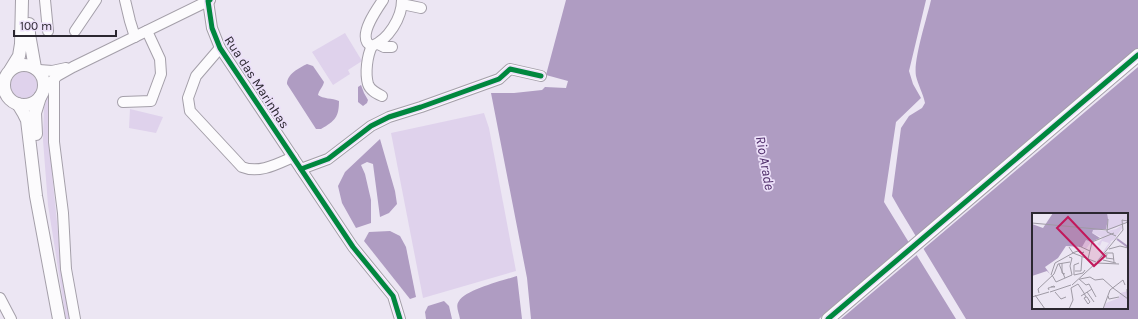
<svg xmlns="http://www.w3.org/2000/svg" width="1138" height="319" viewBox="0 0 1138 319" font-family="Karla,sans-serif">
  <rect width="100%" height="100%" fill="#ece6f3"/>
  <!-- green -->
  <g fill="#dfd2ec">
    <path d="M345,33L362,61L348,70L350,74L333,85L312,52Z"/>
    <circle cx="24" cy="85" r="13"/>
    <path d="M50,90L52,173L60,252L70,319H66L48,205L43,140L44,107Z"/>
    <path d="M130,109L163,117L156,133L129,128Z"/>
    <path d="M484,113L489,128L516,271L423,298L391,133Z"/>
  </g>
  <!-- water -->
  <g fill="#af9cc2" fill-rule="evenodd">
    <path d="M566,0H926L909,71L913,84L921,98L896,122L884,202L956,319H531L527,278L491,93H514L542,90L545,87L566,88L568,81L546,75Z"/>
    <path d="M931,0H1138V319H966L900,210L892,196L901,128L909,116L922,108L925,103C923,93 918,85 916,76C913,60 927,18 931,0ZM1033,214H1127V308H1033Z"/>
    <path d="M307,64L313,66L324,82C323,87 319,90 318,95C323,99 332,98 339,101C339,117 335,121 321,129H316L287,84C287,74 299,68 307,64Z"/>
    <path d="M361,85L364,93L368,100L367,103L363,106L358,102V87Z"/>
    <path d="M380,139L395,191L397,204L389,213L380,217L373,164L367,162L361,165L365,174L371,200V223L356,228L342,203L338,186L345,172Z"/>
    <path d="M390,231L400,236L406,247L416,297L410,299L364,241L369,232Z"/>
    <path d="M517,276L522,319H460C459,313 455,306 459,301C465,290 504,280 517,276Z"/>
    <path d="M444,301L449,306L452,319H426L425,312L428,306Z"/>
  </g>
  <!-- pier -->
  <g fill="#ece6f3">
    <path d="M1138,48V67L921,251L914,238Z"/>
    <path d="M910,241L918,254L841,319H819Z"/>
  </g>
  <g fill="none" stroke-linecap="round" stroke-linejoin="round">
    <defs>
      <g id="minor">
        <path d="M45,0L48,31"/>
        <path d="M125,0L130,21L135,37"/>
        <path d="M383,0C377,9 361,31 367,42C368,44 370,45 372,46C388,40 402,18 402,0"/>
        <path d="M208,1L212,28L220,48L353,247L393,296L400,319"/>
        <path d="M402,4L421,8"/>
        <path d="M75,31L96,0"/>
        <path d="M378,44L384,47H392"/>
        <path d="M372,46C367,56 365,73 368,84C370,90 376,93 382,96"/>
        <path d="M220,48L196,76L188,98L190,111L242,167C259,174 277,164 293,157"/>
        <path d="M39,70L52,71L66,68"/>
        <path d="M54,79V142L63,213L66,269L75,319"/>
        <path d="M43,91L57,76L73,67L210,0"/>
        <path d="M123,102L151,101L161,74L160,59L147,31"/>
        <path d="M301,169L328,159L371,126L389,117L421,107L499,79L510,69L541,76"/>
        <path d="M0,298L11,319"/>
      </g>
      <g id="major">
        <path d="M29,24V34L35,68"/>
        <circle cx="24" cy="85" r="20"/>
        <path d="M11,69L19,56L21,44L22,0"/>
        <path d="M18,104L24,114L27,120L36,196L59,319"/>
        <path d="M36,134L35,113L40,97"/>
        <path d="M828,319L1138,55"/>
      </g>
    </defs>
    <!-- minor casing -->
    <use href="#minor" stroke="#a49fa9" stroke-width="12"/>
    <!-- major casing -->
    <use href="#major" stroke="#a49fa9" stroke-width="14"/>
    <!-- minor -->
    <use href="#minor" stroke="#fcfbfd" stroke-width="10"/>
    <!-- major -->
    <use href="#major" stroke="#fcfbfd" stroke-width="12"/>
    <defs>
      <g id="cycleway">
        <path d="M210,0L208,1L212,28L220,48L353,247L393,296L400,319"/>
        <path d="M301,169L328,159L371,126L389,117L421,107L499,79L510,69L541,76"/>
        <path d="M828,319L1138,55"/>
      </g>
    </defs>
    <!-- cycleway casing -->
    <use href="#cycleway" stroke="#ece0f9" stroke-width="8"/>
    <!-- cycleway -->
    <use href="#cycleway" stroke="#00873e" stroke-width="5"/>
  </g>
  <g text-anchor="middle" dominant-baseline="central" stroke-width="3.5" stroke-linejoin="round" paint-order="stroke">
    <!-- street labels -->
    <g font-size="13" fill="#2b2730" stroke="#ece0f9">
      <text transform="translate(257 82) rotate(57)">Rua das Marinhas</text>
    </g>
    <!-- water labels -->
    <g font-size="14" font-style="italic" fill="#4c2a67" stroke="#ece0f9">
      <text transform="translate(765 163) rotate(80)">Rio Arade</text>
    </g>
  </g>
  <!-- overview -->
  <g transform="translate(1032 213)">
    <rect width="96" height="96" fill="#ece6f3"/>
    <path d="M54,0H67L69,10L66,12L72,17L75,12L71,11L69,5L71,2L73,4V0H96V9L94,10V7L91,11V7H94L91,6L90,11L83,15L75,17H66L75,18L84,16L90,12L91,14L83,25L89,19L80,29L82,26L78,29H79L72,40L68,45L64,49L77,30L70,28L68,33L65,31L71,25L60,20L54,27L59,29L54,36L50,34L48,29L53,19L49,14H57L60,13L57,5L58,12L55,13ZM96,78V96H71L74,90L87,85L88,80Z" fill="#dfd2ec"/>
    <path d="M21,0H75L76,6L74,16L61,17L60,20L68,25L59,29L54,27L50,34L34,33L26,45L13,54L18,61L15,58L0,63V11L11,15Z" fill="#af9cc2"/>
    <path fill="none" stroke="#af9cc2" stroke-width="2" d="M85,26L96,34"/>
    <path fill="none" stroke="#9f9aa5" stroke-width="1" d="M76,6L75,19L84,23M0,10L75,17L96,9M47,33L58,38M37,34L41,40L64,49M77,36L88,33L96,35M40,40L46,38L48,40H51L52,39L49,40M74,40H81L82,49M75,41L74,45L82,46M56,46L60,29L82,20M71,47L84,50M65,49L91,17L90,7L96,8M30,50V60L33,61M65,50L87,51M66,50L74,40M27,51L33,65M43,58H49L50,44M19,62L23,50L41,40M20,62L24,69L40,62L38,53L40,45L37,44M42,62V52L47,50M42,62L51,60L53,57M47,66L54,72L57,71L64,84M48,66L58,64L63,67L71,66L81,75M40,72L64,50M81,75L96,86M95,76L96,95M17,77L16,75H17L19,74L22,73L23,74H19M18,79L39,72M23,79L29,86L34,84M55,79L62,89M7,80L6,76L22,61L26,51L38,49M3,82L13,96M49,83L60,76M76,83L77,86L87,84M0,84L17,79M37,96L41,87L39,75L46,71L52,80L54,84H55L58,89L56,91L52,85L54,84M71,96L78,77L91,67L93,72"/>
    <path fill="#c2185b" fill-opacity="0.15" stroke="#c2185b" stroke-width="2" d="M36,4L73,43L62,53L25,15Z"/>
    <rect width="96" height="96" fill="none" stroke="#2b2730" stroke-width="2"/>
  </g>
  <!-- scale -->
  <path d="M14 30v6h102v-6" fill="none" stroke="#2b2730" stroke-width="2"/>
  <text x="20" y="30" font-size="12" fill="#2b2730" stroke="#ece0f9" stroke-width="3" paint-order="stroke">100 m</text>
</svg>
